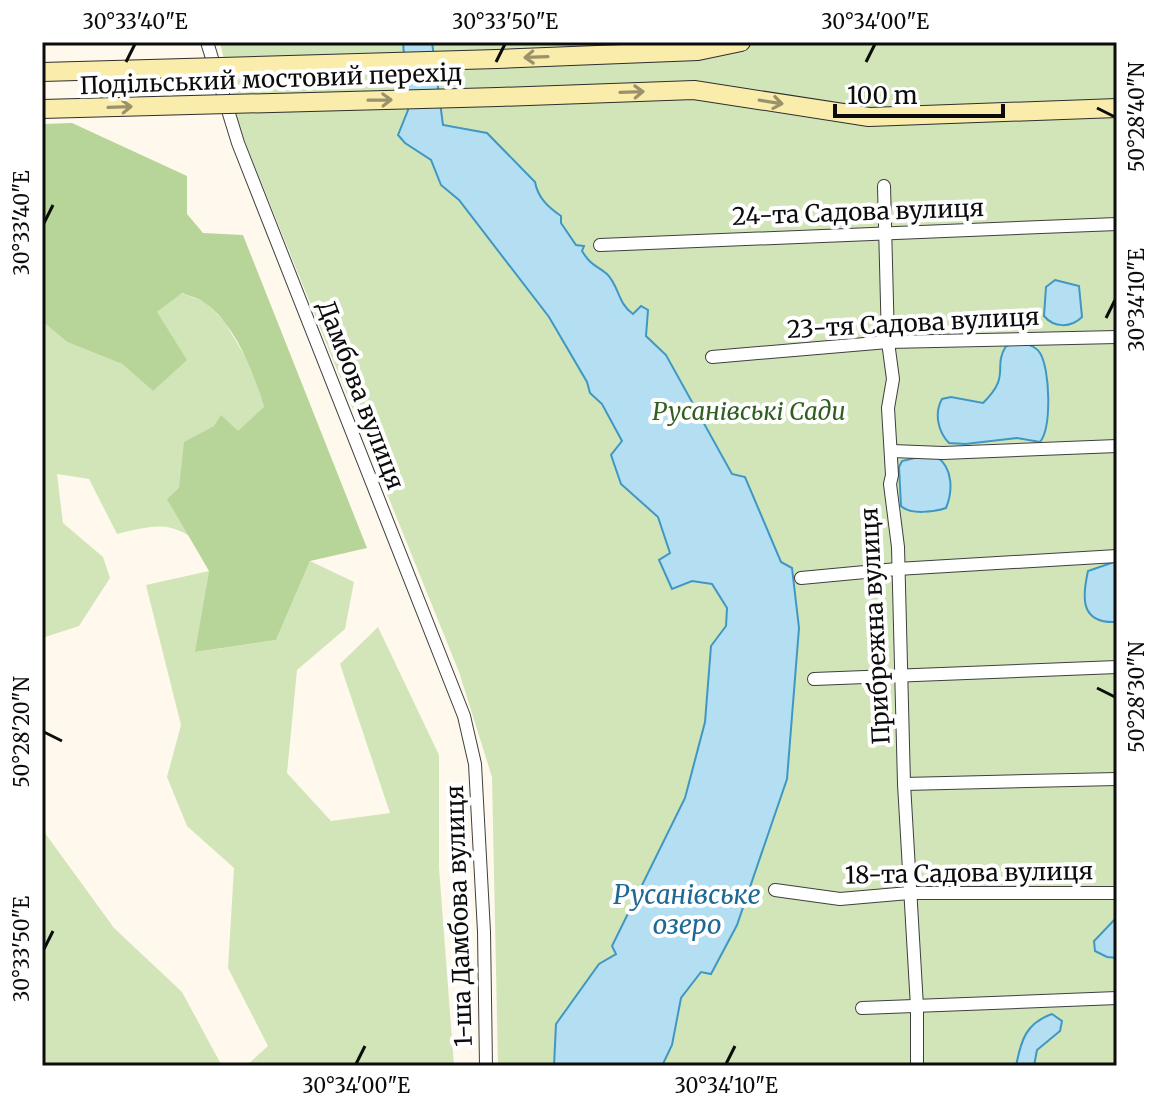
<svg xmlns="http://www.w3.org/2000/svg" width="1159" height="1108" viewBox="0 0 1159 1108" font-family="Merriweather,serif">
  <rect width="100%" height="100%" fill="#fef9ec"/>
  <!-- green -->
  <g fill="#d2e5b8">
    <path d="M220,42H1117V1066H498L492,777L459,672L239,127Z"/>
    <path d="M181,293L205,302L224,321L252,368L264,407L212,552C173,522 165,522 117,534L89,479L57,474L63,523L103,557L110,578L79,626L42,638V321L67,342L122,364L153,391L157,312Z"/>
    <path d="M310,561L354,582L345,629L297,670L287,773L331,821L390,813L340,664L378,627L439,755V868L454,1066H246L268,1046L228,968L234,868L187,826L167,777L181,725L146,585L209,571L196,652L276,640Z"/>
    <path d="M42,829L114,928L182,992L222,1066H42Z"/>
  </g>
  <!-- forest -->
  <path fill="#b7d598" d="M72,123L187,176V214L203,233L243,235L367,548L310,561L276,640L195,652L209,571L167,499L179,488L184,442L214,426L221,415L238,431L264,407C254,373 235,324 205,303C199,298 189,296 182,293L157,312L187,360L153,391L122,364L67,342L42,321V124Z"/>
  <!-- water -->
  <g fill="#b4def2" stroke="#3f97c4" stroke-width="2">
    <path d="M403,42H432L443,125L487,133L535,182C538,198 548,207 561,216V223L576,245L584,246L582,251C592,267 595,264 607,274C619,286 618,304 633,314L641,306L648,310L646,336L666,355L732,474L745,477L781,562L792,568L799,628L787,779L737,925L711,974L701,972L681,998L672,1045L662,1066H554L556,1024L599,964L616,954L612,946L685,798L705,722L711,646L726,626L727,608L712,584L692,581L672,589L659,560L670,553L658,517L621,484L611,455L622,441L602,404L590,393L587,382L549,317L459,200L441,185L431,160L405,143L398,135L408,110Z"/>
    <path d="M1055,280L1079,286L1082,317C1071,328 1054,328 1044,316L1046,287Z"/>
    <path d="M1017,343C1026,344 1035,345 1040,353C1050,369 1052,427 1040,442L1017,438L965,444L949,443C938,432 934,413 942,399L951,397L983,403C1012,374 992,369 1006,346Z"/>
    <path d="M919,457H937C953,468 953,491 946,508C934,512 910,515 901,506L899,467L902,461Z"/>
    <path d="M1117,561V622C1080,624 1082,598 1088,571Z"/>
    <path d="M1117,917V958L1107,957L1095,951L1094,941Z"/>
    <path d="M1052,1014L1062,1021L1060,1031L1037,1050L1034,1066H1016C1021,1040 1026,1023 1052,1014Z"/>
  </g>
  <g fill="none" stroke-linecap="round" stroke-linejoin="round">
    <defs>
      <g id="street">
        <path d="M207,42L238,143L464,716L475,764L484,932L486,1066"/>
        <path d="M884,186L888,342L893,379L888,408L892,475L890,484L898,547L904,784L917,1007V1066"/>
        <path d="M600,245L1117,224"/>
        <path d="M712,357L888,342L1117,337"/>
        <path d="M892,451L943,453L1117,446"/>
        <path d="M801,578L897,569L1117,556"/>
        <path d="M814,679L1117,667"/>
        <path d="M904,784L1117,779"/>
        <path d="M775,890L840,899L909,893H1117"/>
        <path d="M862,1008L1117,998"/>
      </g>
      <g id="secondary">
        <path d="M497,59L698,51L741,42"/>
        <path d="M498,97L694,90L869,117L1117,108"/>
      </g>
    </defs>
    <!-- street casing -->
    <use href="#street" stroke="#3f3f3f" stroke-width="14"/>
    <!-- secondary casing -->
    <use href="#secondary" stroke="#2e2e2e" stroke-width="20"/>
    <!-- street -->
    <use href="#street" stroke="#fff" stroke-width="12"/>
    <!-- secondary -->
    <use href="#secondary" stroke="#faecab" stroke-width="18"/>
    <defs>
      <g id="secondary-bridge">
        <path d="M42,72L497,59"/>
        <path d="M42,109L498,97"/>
      </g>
    </defs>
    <!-- secondary-bridge casing -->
    <use href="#secondary-bridge" stroke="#2e2e2e" stroke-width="20" stroke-linecap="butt"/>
    <!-- secondary-bridge -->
    <use href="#secondary-bridge" stroke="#faecab" stroke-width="18"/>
  </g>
  <!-- one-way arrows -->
  <defs><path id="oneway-shaft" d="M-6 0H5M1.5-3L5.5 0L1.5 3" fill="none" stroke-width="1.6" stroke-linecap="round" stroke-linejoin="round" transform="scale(2)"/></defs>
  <g stroke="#9b926b">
    <use href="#oneway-shaft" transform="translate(536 57) rotate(178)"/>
    <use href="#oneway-shaft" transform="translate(632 92) rotate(-2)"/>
    <use href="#oneway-shaft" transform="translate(380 100) rotate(-1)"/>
    <use href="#oneway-shaft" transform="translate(771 102) rotate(9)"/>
    <use href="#oneway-shaft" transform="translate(120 107) rotate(-2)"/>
  </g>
  <!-- ticks -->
  <path fill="none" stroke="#0c0c0c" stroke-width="3" d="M126,62L135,44M496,62L505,44M866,62L875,44M1097,108L1115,117M44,223L53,205M1106,318L1115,300M1097,688L1115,697M44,732L62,741M44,949L53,931M356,1064L365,1046M726,1064L735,1046"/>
  <g text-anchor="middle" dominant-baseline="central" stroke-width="8" stroke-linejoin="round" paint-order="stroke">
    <!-- street labels -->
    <g font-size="24" fill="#0c0c0c" stroke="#fff">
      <text transform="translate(271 79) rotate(-2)">Подільський мостовий перехід</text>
      <text transform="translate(858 212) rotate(-2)">24-та Садова вулиця</text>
      <text transform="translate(913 323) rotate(-3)">23-тя Садова вулиця</text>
      <text transform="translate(361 395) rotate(69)">Дамбова вулиця</text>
      <text transform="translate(875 626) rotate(-93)">Прибрежна вулиця</text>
      <text transform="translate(969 873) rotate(-1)">18-та Садова вулиця</text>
      <text transform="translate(459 916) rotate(-92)">1-ша Дамбова вулиця</text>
    </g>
    <!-- park labels -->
    <g font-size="24" font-style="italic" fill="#315f21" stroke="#fff">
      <text x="749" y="411">Русанівські Сади</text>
    </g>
    <!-- water labels -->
    <g font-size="26" font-style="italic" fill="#1e6895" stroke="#fff">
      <text x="687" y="894">Русанівське<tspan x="687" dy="30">озеро</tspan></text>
    </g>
  </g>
  <!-- border -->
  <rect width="1159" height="1108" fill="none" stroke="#ffffff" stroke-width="88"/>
  <!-- scale -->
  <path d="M835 104v12h168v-12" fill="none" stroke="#0c0c0c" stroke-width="4"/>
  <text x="847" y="104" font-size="24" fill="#0c0c0c" stroke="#ffffff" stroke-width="6" paint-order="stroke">100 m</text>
  <rect x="44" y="44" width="1071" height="1020" fill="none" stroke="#0c0c0c" stroke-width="3"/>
  <g font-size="20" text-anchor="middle" fill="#0c0c0c">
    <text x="135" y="29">30°33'40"E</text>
    <text x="505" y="29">30°33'50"E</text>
    <text x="875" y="29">30°34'00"E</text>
    <text transform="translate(1137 117) rotate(-90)" y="7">50°28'40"N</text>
    <text transform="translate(22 223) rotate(-90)" y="7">30°33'40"E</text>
    <text transform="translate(1137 300) rotate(-90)" y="7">30°34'10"E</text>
    <text transform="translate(1137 697) rotate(-90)" y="7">50°28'30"N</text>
    <text transform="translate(22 732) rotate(-90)" y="7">50°28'20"N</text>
    <text transform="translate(22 949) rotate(-90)" y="7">30°33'50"E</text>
    <text x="356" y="1093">30°34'00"E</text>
    <text x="726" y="1093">30°34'10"E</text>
  </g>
</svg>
